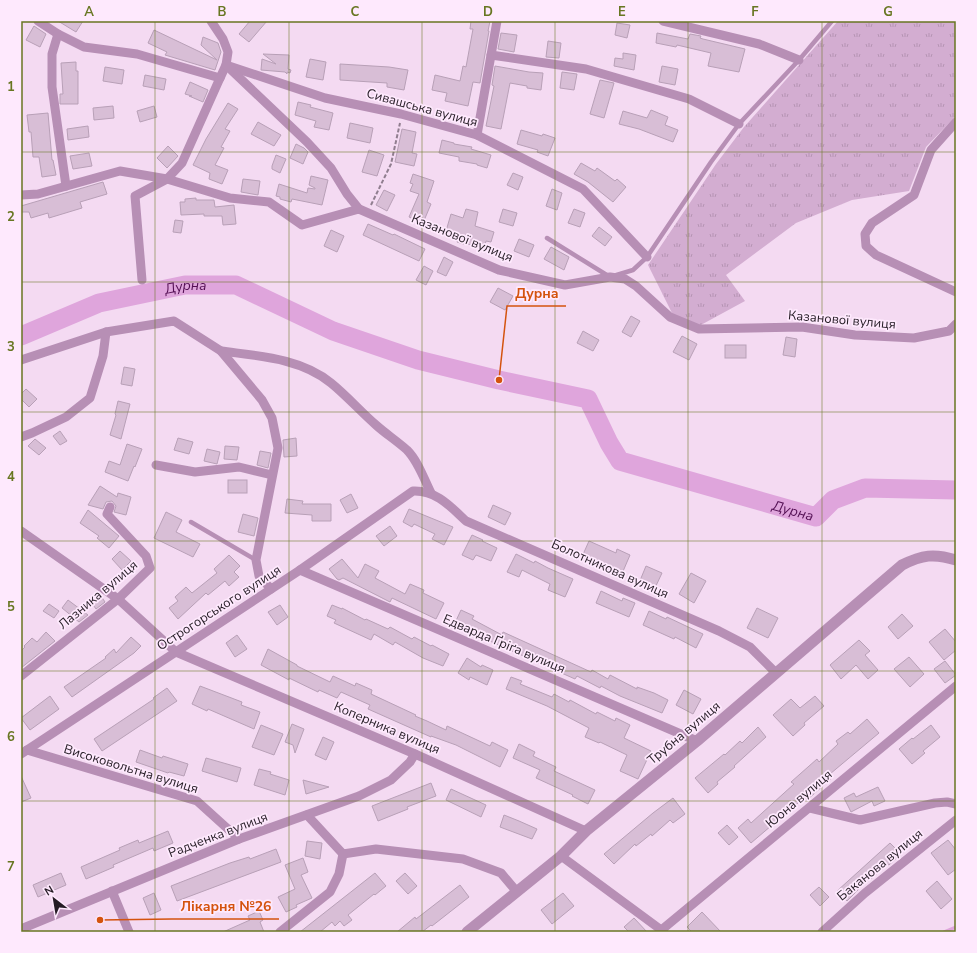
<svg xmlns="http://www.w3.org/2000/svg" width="977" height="953" viewBox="0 0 977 953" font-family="'Nunito Sans',sans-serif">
  <defs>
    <pattern id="grass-tufts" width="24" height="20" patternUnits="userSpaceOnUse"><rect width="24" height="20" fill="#d3add1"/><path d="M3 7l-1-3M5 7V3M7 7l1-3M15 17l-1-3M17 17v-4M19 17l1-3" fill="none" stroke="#b594b3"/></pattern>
  </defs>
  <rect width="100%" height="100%" fill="#f4daf2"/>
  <!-- grass -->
  <path fill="url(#grass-tufts)" d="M838,21H956V116L926,147L909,191L852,200L796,223L726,275L745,301L699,326L673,315L648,265L716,164L744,127Z"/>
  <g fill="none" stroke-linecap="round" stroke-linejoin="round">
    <!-- stream -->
    <path stroke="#dfa5dc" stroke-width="3" d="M944,932L956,927"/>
    <!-- river -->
    <path stroke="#dfa5dc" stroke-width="19" id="s1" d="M21,336L99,303L185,285H236L333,331L418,360L499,380L588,399L609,443L620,461L816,517L833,500L865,488L956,490"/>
  </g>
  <!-- building -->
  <g fill="#d8bed6" stroke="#b8a0b7">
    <path d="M58,21H83L76,32Z"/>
    <path d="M250,21H267L249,42L239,34Z"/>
    <path d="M471,21H490L488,31H489L480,83L473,82L468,106L445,101L447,93L432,90L435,75L460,81L463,66L466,67L473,29H470Z"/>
    <path d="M617,23L630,25L627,38L615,35Z"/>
    <path d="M34,26L46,34L40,47L26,40Z"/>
    <path d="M154,30L217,60L201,45L203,37L218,43L221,52L215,70L165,55L167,52L148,43Z"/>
    <path d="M501,33L517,35L514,52L498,49Z"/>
    <path d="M657,33L688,39L690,34L701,36L700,38L703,39L745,49L739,72L708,66L711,53L677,45L676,47L656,43Z"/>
    <path d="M548,41L561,43L559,58L546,57Z"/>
    <path d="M623,53L636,55L634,70L614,66L615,58L623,59Z"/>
    <path d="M263,54L289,55L288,69L291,70L290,73L287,72V74L285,72L261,70L262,59L276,64Z"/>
    <path d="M310,59L326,62L323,80L306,77Z"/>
    <path d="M76,62V71H78V104H60V94H63L61,63Z"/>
    <path d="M340,64L389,67L408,70L404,90L387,87V83L340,80Z"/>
    <path d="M495,66L529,72L543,73L541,90L527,88V86L510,83L501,129L486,126L494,86L492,85Z"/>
    <path d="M662,66L678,69L675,85L659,82Z"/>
    <path d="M105,67L124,70L122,84L103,81Z"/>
    <path d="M562,72L577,74L574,90L560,88Z"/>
    <path d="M145,75L166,79L164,90L143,86Z"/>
    <path d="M600,80L614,83L604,118L590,114Z"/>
    <path d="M190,82L208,90L203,102L189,96H192L185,94Z"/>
    <path d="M298,102L311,105L310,107L333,113L329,130L314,127L316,121L295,115Z"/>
    <path d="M228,103L238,109L225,129L230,131L221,147L224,148L215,165L228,170L222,184L209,179L210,173L193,165L206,139Z"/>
    <path d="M113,106L114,118L94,120L93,108Z"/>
    <path d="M154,106L157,117L140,122L137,111Z"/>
    <path d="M651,110L668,117L665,125L678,130L673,142L639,129L619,124L623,111L647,118Z"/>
    <path d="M48,113L52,160H53L56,175L42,177L39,157H33L31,132H29L27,115Z"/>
    <path d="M258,122L281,135L274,146L251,134Z"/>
    <path d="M350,123L373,128L370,143L347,138Z"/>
    <path d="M88,126L89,137L68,140L67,129Z"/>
    <path d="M402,129L416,132L412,153L417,154L414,166L395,162Z"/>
    <path d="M521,130L542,136L543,134L555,138L548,156L537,152L538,150L517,144Z"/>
    <path d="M442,140L454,143V144L472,147L471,149L491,155L487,168L477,165V164L459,161V157L439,153Z"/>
    <path d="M296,144L304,148L308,152L303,164L290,158Z"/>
    <path d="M168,146L178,156L167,168L157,158Z"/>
    <path d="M369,150L384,155L377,176L362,172Z"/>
    <path d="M89,153L92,166L73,169L70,156Z"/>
    <path d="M276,155L286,159L280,173L272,169V166Z"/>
    <path d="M581,163L595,171L597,168L615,181L617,179L626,187L613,202L588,182L574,174Z"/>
    <path d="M513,173L523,177L518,190L507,185Z"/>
    <path d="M413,174L434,181L427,202L431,204L423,223L409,217L419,194L410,191L413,184L410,183Z"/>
    <path d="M311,176L328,180L322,205L292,199L291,202L280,199V197L276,196L279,184L307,193L308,188L315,189V188L309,185Z"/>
    <path d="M243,179L260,181L258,195L241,192Z"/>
    <path d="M103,182L107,194L80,202L82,208L49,218L48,213L31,218L29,212H21V206Z"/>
    <path d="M552,189L562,193L557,210L546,206Z"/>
    <path d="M384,190L395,195L387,211L376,205Z"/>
    <path d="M196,198V200H214L215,207L234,205L236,224L223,225L222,216H204V214L181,215L180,202H185V199Z"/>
    <path d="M466,209L478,212L475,226L494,232L491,242L486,241L484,249L468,244L467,245L457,242L459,235L446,231L451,214L463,218Z"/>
    <path d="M503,209L517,213L513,226L499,222Z"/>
    <path d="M574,209L585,213L580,227L568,223Z"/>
    <path d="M175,220L183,221L181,233L173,232Z"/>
    <path d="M368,224L393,235L394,234L425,249L419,261L363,235Z"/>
    <path d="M599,227L612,237L605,246L592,236Z"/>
    <path d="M331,230L344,236L337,252L324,246Z"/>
    <path d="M519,239L534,245L529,257L514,251Z"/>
    <path d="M551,247L569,257L564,270L544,259Z"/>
    <path d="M444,257L453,262L446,276L437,272Z"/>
    <path d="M424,266L433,271L426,285L416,280Z"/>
    <path d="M498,288L513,296L505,310L490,302Z"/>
    <path d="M631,316L640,321L631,337L622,332Z"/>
    <path d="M583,331L599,340L593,351L577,343Z"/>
    <path d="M682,336L697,344L689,360L673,352Z"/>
    <path d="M786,337L797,339L795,357L783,355Z"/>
    <rect x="725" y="345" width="21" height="13"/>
    <path d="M124,367L135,369L132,386L121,384Z"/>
    <path d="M26,389L37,399L29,407L21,399V394Z"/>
    <path d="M118,401L130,404L121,439L110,435L116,415L115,414Z"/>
    <path d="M60,431L67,441L60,445L53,436Z"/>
    <path d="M178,438L193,442L189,454L174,450Z"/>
    <path d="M296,438L297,456L284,457L283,440Z"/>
    <path d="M35,439L46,448L39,455L28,446Z"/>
    <path d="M127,444L142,449L135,467L134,466L128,481L105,472L109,461L120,465Z"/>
    <path d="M225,446L239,447L237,460L224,459Z"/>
    <path d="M207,449L220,452L217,464L204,461Z"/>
    <path d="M260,451L271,453L268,468L257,465Z"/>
    <rect x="228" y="480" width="19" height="13"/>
    <path d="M100,486L117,497L118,493L131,497L126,515L114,512L116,506L112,501L106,502L103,509L88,505Z"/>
    <path d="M351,494L358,508L347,513L340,500Z"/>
    <path d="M287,499L303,501L302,504H331V521H312V515L285,513Z"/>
    <path d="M493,505L511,513L505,525L488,517Z"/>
    <path d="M409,509L453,527L444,545L432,539L435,534L414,524L412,527L403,522Z"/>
    <path d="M88,510L119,536L109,548L97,538L99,536L80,523Z"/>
    <path d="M166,512L182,520L176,532L200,544L193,557L154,538Z"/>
    <path d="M243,514L258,518L254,536L238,532Z"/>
    <path d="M390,526L397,536L384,546L376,536Z"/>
    <path d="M472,535L483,540L482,541L497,548L491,561L476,555L473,560L462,555Z"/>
    <path d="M589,541L616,553L617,549L630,555L621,576L581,559Z"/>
    <path d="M120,551L131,561L122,570L112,559Z"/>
    <path d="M516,554L534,563L535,561L548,568L573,579L565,597L548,590L550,584L522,570L519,577L507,572Z"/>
    <path d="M229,555L240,566L234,572L239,577L229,586L225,581L208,595L206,593L178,619L169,608L178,601L175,597L186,587L192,593L217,573L214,569Z"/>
    <path d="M342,559L358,578L365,564L379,571L375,578L405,594L410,584L424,590L423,593L444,603L436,619L392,598L390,602L343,578L339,580L337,579L329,569Z"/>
    <path d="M646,566L662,573L654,590L639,583Z"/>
    <path d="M691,573L706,581L694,603L679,594Z"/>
    <path d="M601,591L622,601L623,598L635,603L629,617L596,603Z"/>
    <path d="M99,593L105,602L96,609L89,599Z"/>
    <path d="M68,600L88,615L79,622L62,608Z"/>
    <path d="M49,604L59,611L54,618L43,611Z"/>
    <path d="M280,605L288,617L277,625L268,612Z"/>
    <path d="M332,605L342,609V608L365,620L366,619L388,629L390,627L412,639L414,637L431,646L432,645L449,654L443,666L423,658L395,642L393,645L374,634L371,640L334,623L336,620L327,616Z"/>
    <path d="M757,608L778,618L768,638L747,628Z"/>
    <path d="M461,610L474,616L472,619L502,635L503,632L591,672L592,670L608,679L610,675L637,689V687L654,693L668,700L662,713L620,696L601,686L600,688L577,676L575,679L483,638L482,639L454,625Z"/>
    <path d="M649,611L666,619L667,617L703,634L696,648L675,637L674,639L643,625Z"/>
    <path d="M902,614L913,626L898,639L888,627Z"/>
    <path d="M945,629L956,642V650L944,660L929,642Z"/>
    <path d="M46,632L55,641L21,668V651L25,647L24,646L32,638L37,642Z"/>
    <path d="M237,635L247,649L235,657L226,643Z"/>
    <path d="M131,637L141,646L134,653L72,697L64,687L106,658L105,657L114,649L116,653Z"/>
    <path d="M859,640L870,651L865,655L878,670L868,679L856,665L841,679L830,665Z"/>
    <path d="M268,649L297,665V666L330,682L333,676L355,686L356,683L372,690L371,694L416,715L415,716L427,721L446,730L447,726L490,746L492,742L508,750L500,767L456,745L431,736V737L368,709L370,705L341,692L337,698L319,690L318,692L289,678V680L261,665Z"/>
    <path d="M909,657L924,674L910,687L894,669Z"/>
    <path d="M467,658L481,667L482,665L493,670L487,685L470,677L469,680L458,673Z"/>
    <path d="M945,661L956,675L945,683L934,669Z"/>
    <path d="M511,677L522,681L520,684L552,697L554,694L569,702L570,700L596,714L597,712L615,721L616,718L630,725L624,738L651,751L638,779L620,771L627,755L600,742L599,743L585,737L589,728L547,706L506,689Z"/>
    <path d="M200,686L242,702L241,705L260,712L254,729L208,709L207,711L192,704Z"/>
    <path d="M167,688L177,701L102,751L94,739L154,699L153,698Z"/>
    <path d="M684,690L701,699L693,714L676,705Z"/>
    <path d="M50,696L59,709L30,730L21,718Z"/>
    <path d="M815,696L824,706L804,723L805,725L793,736L773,715L791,699L800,708Z"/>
    <path d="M867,719L879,733L830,774L833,777L807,800L805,797L751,843L738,828L748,819L751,823L794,784L791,782L817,759L819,762L838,744L836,741L848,732L850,734Z"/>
    <path d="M292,724L304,729L295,753L293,745L285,742Z"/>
    <path d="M261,725L283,734L274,755L252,747Z"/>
    <path d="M931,725L940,737L923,751L925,753L912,764L899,749L912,738L913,739Z"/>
    <path d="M758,727L766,737L734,766L735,767L717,782L718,784L708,793L695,778L724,754L725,755L740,741L742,743Z"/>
    <path d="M323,737L334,742L326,760L315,755Z"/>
    <path d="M519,744L535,752L533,756L556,767L554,771L595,790L588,804L572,796L573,795L536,778L540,770L513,758Z"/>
    <path d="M140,750L162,758L163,756L188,764L184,776L169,772L168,773L136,762Z"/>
    <path d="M206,758L241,768L237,782L202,771Z"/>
    <path d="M259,769L271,772L270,774L289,780L285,795L254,785Z"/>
    <path d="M21,776L31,798L21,802Z"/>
    <path d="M303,780L329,787L306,794Z"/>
    <path d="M431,783L436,796L407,807L408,809L378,821L372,806Z"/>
    <path d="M878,787L885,801L874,806L872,801L851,812L844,798L854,793L856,797Z"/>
    <path d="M451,789L486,805L481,817L446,800Z"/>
    <path d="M673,798L685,814L673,823L670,820L652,836L651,834L636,846L635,844L614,864L604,854L653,813Z"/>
    <path d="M504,815L519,821L537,829L532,839L500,827Z"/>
    <path d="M727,825L738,837L729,845L718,833Z"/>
    <path d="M168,831L173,843L154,851L153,848L113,865L114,867L86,879L81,867L120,850L119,848L138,840L139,843Z"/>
    <path d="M948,840L956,850V869L948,875L931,853Z"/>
    <path d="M307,841L322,843L320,859L305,856Z"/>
    <path d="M890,843L901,854L889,865L887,864L870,880L869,879L847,901L837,891Z"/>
    <path d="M276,849L281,862L177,901L171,886L230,863L249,857L250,859Z"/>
    <path d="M303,858L308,872L301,875L312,898L296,905L297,907L286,912L278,897L295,889L285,865Z"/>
    <path d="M61,873L66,885L38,897L33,885Z"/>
    <path d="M375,873L386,886L375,895L374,894L348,915L352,920L344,926L340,921L335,926L332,922L320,932H300Z"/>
    <path d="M405,873L417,886L408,894L396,881Z"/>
    <path d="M937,881L952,899L941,909L926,891Z"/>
    <path d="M460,885L469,897L432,926L431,925L422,932H397L415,917L416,919Z"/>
    <path d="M819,887L829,897L820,906L810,895Z"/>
    <path d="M154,893L161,910L150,915L143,898Z"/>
    <path d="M563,893L574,906L552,924L541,910Z"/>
    <path d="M259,911L263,920L260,922L264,932H223L250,920L248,916Z"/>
    <path d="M702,912L721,932H692L687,927Z"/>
    <path d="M634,918L647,932H629L624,927Z"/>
  </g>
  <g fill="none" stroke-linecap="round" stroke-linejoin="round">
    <!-- path -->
    <path stroke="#907e8f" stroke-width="2" stroke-dasharray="4 2" stroke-linecap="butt" d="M371,205L391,164L400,123"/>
    <!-- service -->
    <g stroke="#b78fb5" stroke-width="4.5">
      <path d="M547,238L610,277L633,270L647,257L711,162L739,124L799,60L832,21"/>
      <path d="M191,522L256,560"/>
    </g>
    <!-- minor -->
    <g stroke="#b78fb5" stroke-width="9">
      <path d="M38,21L58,34L84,47L137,54L220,78L226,65L325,98L401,114L477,135L583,189L647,257"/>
      <path d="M211,21L223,39L228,52L226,65L307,142L331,168L347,194L359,209"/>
      <path d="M663,21L759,44L799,60"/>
      <path d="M58,34L52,54V87L66,186"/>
      <path d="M491,55L586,69L689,99L739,124"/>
      <path d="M956,122L931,150L914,195L872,223L865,234L866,246L876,255L956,292"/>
      <path d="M477,135L497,21"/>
      <path d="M21,195L38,194L120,171L167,179L230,198L269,202L302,225L359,209L499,270L565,285L610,277L625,279L636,286L670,317L699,329L802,327L855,335L914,338L949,331L956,324"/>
      <path d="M142,280L135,196L167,179L182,163L220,78"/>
      <path d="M221,351C258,356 301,358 331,383C347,396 361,412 376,425C386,434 397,441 407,450C418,461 424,479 431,493"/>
      <path d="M21,360L106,332L174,321L221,351L262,400L272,418L278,448L256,560L259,576L271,589"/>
      <path d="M21,437L32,433L66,417L90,398L103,356L106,332"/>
      <path d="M156,465L195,472L239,467L272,475"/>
      <path d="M21,531L118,599L176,652L415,754L586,831"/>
      <path d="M300,570L697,741"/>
      <path d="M21,676L118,599L150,568L146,556L107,514L110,507"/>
      <path d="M27,750L197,801L239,839"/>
      <path d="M21,754L300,570L413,491C436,490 450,506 466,521L719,631L750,647L776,673"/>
      <path d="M810,808L860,820L935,803L947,802L956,804"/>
      <path d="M307,815L343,854L376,849L463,859L501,873L517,892"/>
      <path d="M561,856L664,932"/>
      <path d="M112,891L129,932"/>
      <path d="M21,929L239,839L359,796L391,780L410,762L415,754"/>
      <path d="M280,932L330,892L339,874L343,854"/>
      <path d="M659,932L956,686"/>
      <path d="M822,932L865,893L956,820"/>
    </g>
    <!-- tertiary -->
    <path stroke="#b78fb5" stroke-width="11" d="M467,932L561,856L586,831L697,741L902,565C922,555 934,553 956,560"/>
  </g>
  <!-- grid -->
  <path fill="none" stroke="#687622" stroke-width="1" stroke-opacity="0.55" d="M155,21V932M289,21V932M422,21V932M555,21V932M688,21V932M822,21V932M21,152H956M21,282H956M21,412H956M21,541H956M21,671H956M21,801H956"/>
  <g text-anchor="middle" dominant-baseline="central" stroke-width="3.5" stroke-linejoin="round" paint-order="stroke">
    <!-- street labels -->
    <g font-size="13" fill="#251c25" stroke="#fee9fd">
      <text transform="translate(422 108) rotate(15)">Сивашська вулиця</text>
      <text transform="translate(462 238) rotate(22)">Казанової вулиця</text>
      <text transform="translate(842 320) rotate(5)">Казанової вулиця</text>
      <text transform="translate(610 569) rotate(24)">Болотникова вулиця</text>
      <text transform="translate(98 595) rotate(-40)">Лазника вулиця</text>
      <text transform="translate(219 608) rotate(-33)">Острогорського вулиця</text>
      <text transform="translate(504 644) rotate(23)">Едварда Ґріґа вулиця</text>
      <text transform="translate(387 728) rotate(23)">Коперника вулиця</text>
      <text transform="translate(684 733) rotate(-40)">Трубна вулиця</text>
      <text transform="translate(131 769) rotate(17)">Високовольтна вулиця</text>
      <text transform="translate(799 799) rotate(-40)">Юона вулиця</text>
      <text transform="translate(218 835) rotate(-21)">Радченка вулиця</text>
      <text transform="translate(880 865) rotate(-39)">Баканова вулиця</text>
    </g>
    <!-- water labels -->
    <g font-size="14" font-style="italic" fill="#530f53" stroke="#fee9fd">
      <text stroke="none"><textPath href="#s1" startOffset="173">Дурна</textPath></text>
      <text stroke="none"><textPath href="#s1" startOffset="845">Дурна</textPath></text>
    </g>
  </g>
  <!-- callouts -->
  <path fill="none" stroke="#d4530e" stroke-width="1.5" d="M499 380L507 306H566M100 920L172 919H279"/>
  <g fill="#d4530e" stroke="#fee9fd" stroke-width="1.5">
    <circle cx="499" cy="380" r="4"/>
    <circle cx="100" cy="920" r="4"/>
  </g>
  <g font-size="14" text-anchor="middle" font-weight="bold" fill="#d4530e" stroke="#fee9fd" stroke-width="3.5" stroke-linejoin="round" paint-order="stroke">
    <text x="537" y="298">Дурна</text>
    <text x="226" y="911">Лікарня №26</text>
  </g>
  <!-- border -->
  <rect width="977" height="953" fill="none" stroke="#fee9fd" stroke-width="44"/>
  <!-- north arrow -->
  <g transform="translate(54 899) rotate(329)" stroke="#fee9fd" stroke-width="3" paint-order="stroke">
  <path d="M0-3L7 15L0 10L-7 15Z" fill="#251c25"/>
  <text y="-6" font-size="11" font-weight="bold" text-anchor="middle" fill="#251c25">N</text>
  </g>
  <rect x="22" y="22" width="933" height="909" fill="none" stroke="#687622" stroke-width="1.5"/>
  <g font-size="13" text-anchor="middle" font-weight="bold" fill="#687622">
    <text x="89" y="16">A</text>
    <text x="222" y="16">B</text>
    <text x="355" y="16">C</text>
    <text x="488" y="16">D</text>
    <text x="622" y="16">E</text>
    <text x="755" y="16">F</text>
    <text x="888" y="16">G</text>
    <text x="11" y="91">1</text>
    <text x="11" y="221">2</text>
    <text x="11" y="351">3</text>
    <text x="11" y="481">4</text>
    <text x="11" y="611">5</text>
    <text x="11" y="741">6</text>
    <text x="11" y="871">7</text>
  </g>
</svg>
